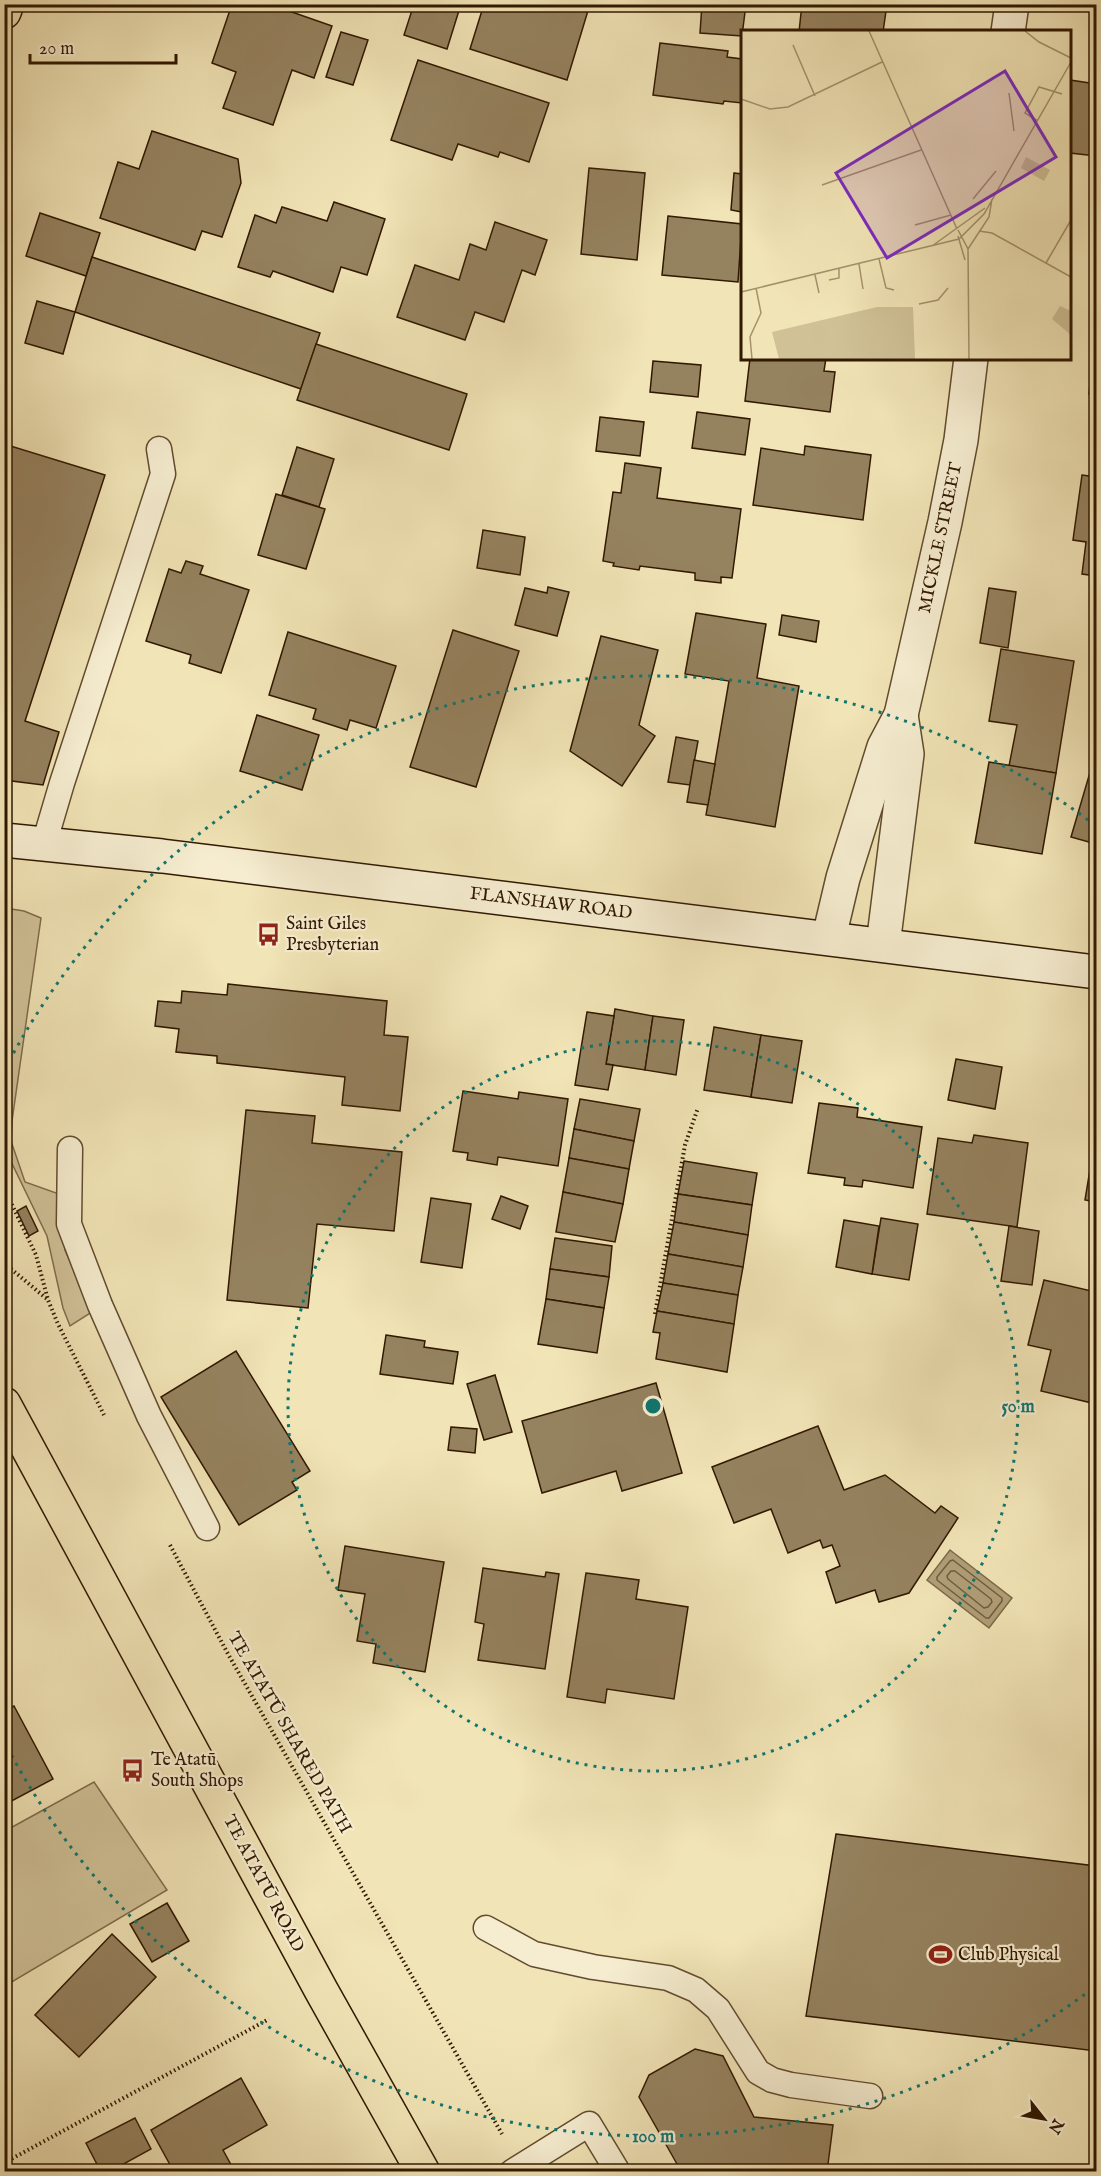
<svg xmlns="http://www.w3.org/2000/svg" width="1101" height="2176" viewBox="0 0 1101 2176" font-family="'IM FELL English',serif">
  <rect width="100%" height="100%" fill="#f1e4b6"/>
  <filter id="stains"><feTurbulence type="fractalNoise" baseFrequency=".00333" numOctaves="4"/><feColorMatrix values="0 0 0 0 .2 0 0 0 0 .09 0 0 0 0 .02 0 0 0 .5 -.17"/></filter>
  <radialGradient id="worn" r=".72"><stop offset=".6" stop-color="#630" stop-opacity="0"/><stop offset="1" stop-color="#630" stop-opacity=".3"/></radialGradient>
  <!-- green -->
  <g fill="#d0c197" stroke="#806c4c" stroke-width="1.5">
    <path d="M5,908L24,911L41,918L12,1121L11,1141L25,1182L59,1194L65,1250L92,1312L70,1326L63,1308L47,1236L5,1149Z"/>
    <path d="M94,1782L167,1890L5,1986V1831Z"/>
  </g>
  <!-- water -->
  <path fill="#b09f78" stroke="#7d6948" stroke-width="1.5" d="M950,1550L1012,1598L989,1628L927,1580Z"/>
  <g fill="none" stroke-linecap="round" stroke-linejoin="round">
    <!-- shore -->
    <g stroke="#705c3c" stroke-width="1.5">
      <path d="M953,1560L1002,1598V1601L989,1618H986L937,1580V1577L950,1561Z"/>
      <path d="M951,1571H955L991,1599L992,1602L988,1607L984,1608L948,1579L947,1576Z"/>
    </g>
  </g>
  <!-- building -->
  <g fill="#95825f" stroke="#311800" stroke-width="1.5">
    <path d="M232,4H269L332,26L314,78L292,70L273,125L223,108L236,72L212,63Z"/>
    <path d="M349,4H370L368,11Z"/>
    <path d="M414,4H461L447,49L404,35Z"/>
    <path d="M484,4H590L567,80L470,49Z"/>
    <path d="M702,4H746L742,36L700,33Z"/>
    <path d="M802,4H887L883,32H799Z"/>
    <path d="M341,32L368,40L353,85L326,77Z"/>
    <path d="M660,43L728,51L727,57L742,59V103L724,101L723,104L653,95Z"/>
    <path d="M418,60L549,103L529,162L500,152L498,157L458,144L452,160L391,140Z"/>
    <path d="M1070,80L1096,84V156L1070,153Z"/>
    <path d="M152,131L238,159L241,183L222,237L202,231L195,250L100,218L118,162L139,169Z"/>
    <path d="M589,168L645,173L637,260L581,254Z"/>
    <path d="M734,173L742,174V212L731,210Z"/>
    <path d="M334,202L385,219L367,275L341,267L333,292L273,271L270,277L238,267L255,215L276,223L282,207L327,221Z"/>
    <path d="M40,213L100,233L86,276L26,256Z"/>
    <path d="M668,216L742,224L738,282L662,275Z"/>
    <path d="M495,222L547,240L535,275L522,270L504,322L475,312L465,340L397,317L415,265L459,280L470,244L486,250Z"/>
    <path d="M92,257L320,333L301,389L75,312Z"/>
    <path d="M37,301L75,312L63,354L25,343Z"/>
    <path d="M316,344L467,394L449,450L297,400Z"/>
    <path d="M1093,353H1096V395L1089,394Z"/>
    <path d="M750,358H826L824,371L835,372L830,412L745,401Z"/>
    <path d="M653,361L701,365L698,397L650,392Z"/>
    <path d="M697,412L750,419L745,455L692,448Z"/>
    <path d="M600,417L644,422L640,456L596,451Z"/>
    <path d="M4,444L105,475L25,721L59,732L43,785L4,780Z"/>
    <path d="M805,446L871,455L863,520L753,505L761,448L804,455Z"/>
    <path d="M297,447L334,459L319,507L282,495Z"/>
    <path d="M625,463L661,468L657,498L741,509L732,578L721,577V583L695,580V573L640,566L639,570L613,566L614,563L603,561L613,492L621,493Z"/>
    <path d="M1082,475L1096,477V576L1082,574L1086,542L1073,540Z"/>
    <path d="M276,494L325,509L306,569L258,555Z"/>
    <path d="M483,530L525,537L520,575L477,568Z"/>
    <path d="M186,561L203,566L200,574L249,590L221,673L189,663L191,655L146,641L169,569L181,573Z"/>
    <path d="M548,587L569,592L557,636L515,625L525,588L547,593Z"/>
    <path d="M989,588L1016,592L1008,648L980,643Z"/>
    <path d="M696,613L766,624L757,678L799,686L775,827L706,815L729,681L685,674Z"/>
    <path d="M782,615L819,621L816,642L779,635Z"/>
    <path d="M453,630L519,651L476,787L410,767Z"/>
    <path d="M288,632L396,666L376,728L350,720L347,730L313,719L316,709L269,695Z"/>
    <path d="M601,636L658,650L639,725L655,736L622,786L570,751Z"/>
    <path d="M1001,649L1074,661L1056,773L1009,766L1017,725L989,721Z"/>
    <path d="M257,715L319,735L302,790L240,771Z"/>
    <path d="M676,737L698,741L690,785L668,782Z"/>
    <path d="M1096,752V844L1071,837Z"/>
    <path d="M694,760L715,764L708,805L687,802Z"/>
    <path d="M989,762L1056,773L1042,854L975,843Z"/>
    <path d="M228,984L387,1001L384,1035L408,1037L400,1111L342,1105L345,1077L217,1063V1056L176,1052L179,1029L155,1026L158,1001L181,1003L182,991L227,995Z"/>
    <path d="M615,1009L653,1016L645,1070L606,1064Z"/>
    <path d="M587,1012L614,1016L606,1064L613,1065L608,1090L575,1085Z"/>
    <path d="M653,1016L684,1020L676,1075L645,1070Z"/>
    <path d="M714,1027L761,1035L751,1097L704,1090Z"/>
    <path d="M761,1035L802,1041L792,1103L751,1097Z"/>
    <path d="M956,1059L1002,1067L995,1109L948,1100Z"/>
    <path d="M463,1091L518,1099L519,1092L568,1099L558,1166L498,1157L497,1165L467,1160L468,1153L453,1151Z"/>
    <path d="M580,1099L640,1109L634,1141L574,1129Z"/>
    <path d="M819,1103L858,1108L857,1117L922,1127L913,1188L863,1180L862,1187L844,1185L845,1178L808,1173Z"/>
    <path d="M246,1110L315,1116L312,1143L402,1152L394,1231L317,1224L308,1308L227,1300Z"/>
    <path d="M574,1129L634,1141L629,1169L569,1158Z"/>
    <path d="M1096,1133V1202L1085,1200Z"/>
    <path d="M974,1135L1028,1143L1017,1227L927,1214L938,1138L972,1143Z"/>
    <path d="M569,1158L629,1169L623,1204L563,1192Z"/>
    <path d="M684,1161L757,1173L752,1205L678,1194Z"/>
    <path d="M563,1192L623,1204L615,1242L556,1232Z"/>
    <path d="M678,1194L752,1205L748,1235L674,1222Z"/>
    <path d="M501,1196L528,1206L520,1229L492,1219Z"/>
    <path d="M431,1198L471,1204L462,1268L421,1262Z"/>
    <path d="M26,1206L38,1231L29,1236L17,1211Z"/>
    <path d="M881,1218L918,1224L909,1280L872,1274Z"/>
    <path d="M844,1220L879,1226L872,1274L836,1267Z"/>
    <path d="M674,1222L748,1235L743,1267L668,1254Z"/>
    <path d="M1009,1226L1039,1231L1032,1285L1001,1281Z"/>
    <path d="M555,1238L612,1246L609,1277L550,1269Z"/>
    <path d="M668,1254L743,1267L738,1295L663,1283Z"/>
    <path d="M550,1269L609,1277L604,1308L546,1299Z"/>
    <path d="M1044,1280L1096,1292V1404L1041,1391L1051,1350L1028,1345Z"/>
    <path d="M663,1283L738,1295L734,1324L657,1311Z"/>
    <path d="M546,1299L604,1308L597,1353L538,1344Z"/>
    <path d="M657,1311L734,1324L727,1372L656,1359L660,1333L653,1332Z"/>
    <path d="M386,1335L425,1341L424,1347L458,1352L453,1384L380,1374Z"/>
    <path d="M236,1351L310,1471L292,1482L297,1490L239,1525L161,1397Z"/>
    <path d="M495,1375L512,1432L484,1440L467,1384Z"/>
    <path d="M656,1383L682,1473L622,1491L616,1471L542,1493L522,1421Z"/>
    <path d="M818,1426L844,1490L885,1475L935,1513L941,1506L958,1518L909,1593L879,1602L875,1590L836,1603L826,1572L840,1566L832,1545L823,1548L820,1540L788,1553L771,1509L734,1523L712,1467Z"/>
    <path d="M451,1427L477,1429L475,1453L448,1450Z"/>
    <path d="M345,1546L444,1562L425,1672L373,1663L376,1644L357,1641L365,1594L338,1590Z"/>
    <path d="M483,1568L545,1577L546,1572L559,1574L545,1669L478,1660L484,1624L475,1622Z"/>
    <path d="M586,1573L639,1580L636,1599L688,1607L674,1699L607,1689L605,1703L567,1697Z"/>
    <path d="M14,1706L53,1779L4,1805V1711Z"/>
    <path d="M836,1834L1096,1866V2051L806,2016Z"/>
    <path d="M167,1903L189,1941L152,1962L130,1924Z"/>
    <path d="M112,1934L156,1977L79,2057L35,2015Z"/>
    <path d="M695,2049L723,2056L754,2117L833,2125L827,2172H700L677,2164L639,2097L649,2075Z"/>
    <path d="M241,2078L267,2125L223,2150L235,2172H174L151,2130Z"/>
    <path d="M135,2118L151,2149L109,2172H101L86,2143Z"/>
  </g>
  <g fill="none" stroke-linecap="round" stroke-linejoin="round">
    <defs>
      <g id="lane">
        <path d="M44,844L62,783L163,474L159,449"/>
        <path d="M70,1149L69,1224L100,1305L149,1416L207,1528"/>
        <path d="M486,1928L534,1954L593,1967L668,1978L696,1990L718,2009L758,2072L772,2080L791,2085L870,2096"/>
        <path d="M512,2172L589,2124L618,2172"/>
      </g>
      <g id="street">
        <path d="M1008,32L1012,4"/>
        <path d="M829,937L843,878L884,747L901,715L945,522L961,440L971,358"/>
        <path d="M883,945L907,754L901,715"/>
      </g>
      <path id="secondary" d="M4,840L162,856L1096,972"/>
      <g id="primary">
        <path d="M4,12L7,4"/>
        <path d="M4,1404L321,1990L423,2172"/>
      </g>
    </defs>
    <!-- lane casing -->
    <use href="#lane" stroke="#614b2e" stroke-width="27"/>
    <!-- street casing -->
    <use href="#street" stroke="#614b2e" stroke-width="36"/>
    <!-- secondary casing -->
    <use href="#secondary" stroke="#311800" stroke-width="36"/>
    <!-- primary casing -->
    <use href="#primary" stroke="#311800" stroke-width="36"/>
    <!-- path -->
    <g stroke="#311800" stroke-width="4" stroke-dasharray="1.5 3" stroke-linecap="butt">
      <path d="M4,1188L36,1255L48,1300L58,1324L104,1415"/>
      <path d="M4,1263L47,1299"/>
      <path d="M655,1314L685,1145L698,1108"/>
      <path d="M170,1545L228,1654L502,2134"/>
      <path d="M4,2163L269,2019"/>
    </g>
    <!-- lane -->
    <use href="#lane" stroke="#f6edd0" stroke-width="24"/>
    <!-- street -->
    <use href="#street" stroke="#f6edd0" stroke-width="33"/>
    <!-- secondary -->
    <use href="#secondary" stroke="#f6edd0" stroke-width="33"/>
    <!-- primary -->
    <use href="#primary" stroke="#f1e4b6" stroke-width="33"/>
  </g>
  <!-- distance rings -->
  <g fill="none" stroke="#0f766e" stroke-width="3" stroke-dasharray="3 6">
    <circle cx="653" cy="1406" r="365"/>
    <path d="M1092 1989A730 730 0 0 1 5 1743M5 1069A730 730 0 0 1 1092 823"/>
  </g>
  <!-- icons -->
  <defs>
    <symbol id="bus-bare" viewBox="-9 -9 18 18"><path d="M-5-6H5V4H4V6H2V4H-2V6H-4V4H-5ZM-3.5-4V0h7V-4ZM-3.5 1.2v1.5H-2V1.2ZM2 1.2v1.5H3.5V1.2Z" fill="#8f2418" stroke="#f6edd0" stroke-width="2.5" paint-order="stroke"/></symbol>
    <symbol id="stadium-bare" viewBox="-9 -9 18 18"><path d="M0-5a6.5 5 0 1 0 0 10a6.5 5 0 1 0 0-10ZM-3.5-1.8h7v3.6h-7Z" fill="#8f2418" stroke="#f6edd0" stroke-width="2.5" paint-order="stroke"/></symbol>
  </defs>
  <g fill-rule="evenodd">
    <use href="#bus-bare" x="252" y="918" width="33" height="33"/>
    <use href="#bus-bare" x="116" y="1754" width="33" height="33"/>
    <use href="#stadium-bare" x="924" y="1938" width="33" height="33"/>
  </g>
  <g text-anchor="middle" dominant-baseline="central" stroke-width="4.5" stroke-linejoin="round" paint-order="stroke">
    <!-- street labels -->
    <g font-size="18" fill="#311800" stroke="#f6edd0">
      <text transform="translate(941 538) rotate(-78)">MICKLE STREET</text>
      <text transform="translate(551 904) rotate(7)">FLANSHAW ROAD</text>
      <text transform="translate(289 1733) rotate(60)">TE ATATŪ SHARED PATH</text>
      <text transform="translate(263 1884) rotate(62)">TE ATATŪ ROAD</text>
    </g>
    <!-- poi labels -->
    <g font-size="18" fill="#311800" stroke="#f6edd0" text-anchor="start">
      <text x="286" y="924">Saint Giles<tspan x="286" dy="21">Presbyterian</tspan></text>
      <text x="151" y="1760">Te Atatū<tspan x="151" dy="21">South Shops</tspan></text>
      <text x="958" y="1955">Club Physical</text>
    </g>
  </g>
  <!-- overview -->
  <g transform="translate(741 30)">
    <rect width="330" height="330" fill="#f1e4b6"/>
    <path d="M285,127L309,140L303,151L280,138ZM319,276L330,281V305L311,289ZM136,277H172L174,329H38L31,302Z" fill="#d0c197"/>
    <path fill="none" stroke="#a4926d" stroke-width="1.5" d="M128,1L216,199M284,1L298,12L330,28M52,15L74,66M268,63L273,101M0,69L29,79L47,77L141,32M297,91L284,83L298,57L321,64M81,155L180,120M232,169L255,141M174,195L210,185M217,200L227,219L228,329M238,201L251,203L330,247M217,206L224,230M191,216L244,178M227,219L248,187L251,169M138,229L145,258L153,260M305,233L330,190M118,234L122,259M74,245L78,263M88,250L98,248V239M0,262L218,209L243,184L330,32M178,274L197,270L207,258M11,329L9,307L20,283L15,258"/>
    <path fill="#7b2cbf" fill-opacity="0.15" stroke="#7b2cbf" stroke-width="3" d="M264,41L315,127L146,228L95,143Z"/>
    <rect width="330" height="330" fill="none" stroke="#311800" stroke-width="3"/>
  </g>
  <circle cx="653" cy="1406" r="9" fill="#0f766e" stroke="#f6edd0" stroke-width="3"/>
  <g font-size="18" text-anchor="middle" font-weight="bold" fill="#0f766e" stroke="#f6edd0" stroke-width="4.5" stroke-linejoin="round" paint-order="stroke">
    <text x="1018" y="1412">50 m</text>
    <text x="653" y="2142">100 m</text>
  </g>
  <!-- margin -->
  <rect width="1101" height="2176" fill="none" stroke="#f1e4b6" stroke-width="24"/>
  <rect x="6" y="6" width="1089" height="2164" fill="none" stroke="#311800" stroke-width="3"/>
  <rect x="12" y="12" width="1077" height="2152" fill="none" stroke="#311800" stroke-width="1.5"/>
  <!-- north arrow -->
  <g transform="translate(1044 2119) rotate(121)" stroke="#f6edd0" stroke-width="4.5" paint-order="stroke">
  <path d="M0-4.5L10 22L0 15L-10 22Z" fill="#311800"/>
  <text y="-9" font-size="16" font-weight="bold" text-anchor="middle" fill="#311800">N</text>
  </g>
  <!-- scale -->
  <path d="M30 54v9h146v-9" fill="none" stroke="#311800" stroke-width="3"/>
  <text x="39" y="54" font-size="18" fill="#311800" stroke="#f6edd0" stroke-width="4.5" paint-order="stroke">20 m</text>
  <rect width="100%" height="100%" filter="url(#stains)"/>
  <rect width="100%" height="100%" fill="url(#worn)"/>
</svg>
